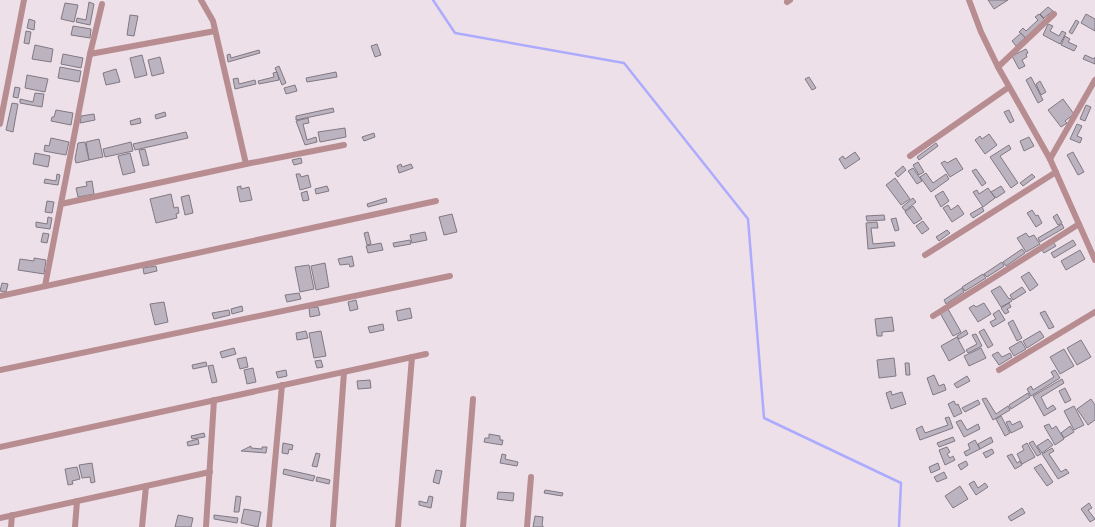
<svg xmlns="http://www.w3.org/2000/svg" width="1095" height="527" viewBox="0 0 1095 527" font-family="Ubuntu,sans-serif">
  <rect width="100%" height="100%" fill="#eee0e8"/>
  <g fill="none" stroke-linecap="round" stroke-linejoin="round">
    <!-- stream -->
    <path stroke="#acabfe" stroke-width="2.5" d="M433,0L455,33L624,63L748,219L764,418L901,483L899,527"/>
  </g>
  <!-- building -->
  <g fill="#bbb3bf" stroke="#807984">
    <path d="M988,0H1008L994,9Z"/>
    <path d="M89,2L94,4L90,25L76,22L77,18L86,20Z"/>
    <path d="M65,3L78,5L74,22L61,19Z"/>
    <path d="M1048,7L1053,11L1044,18L1040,14Z"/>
    <path d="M1039,14L1045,20L1026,38L1019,32L1023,28L1026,31L1038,20L1035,17Z"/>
    <path d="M1086,14L1095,19V31L1081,23Z"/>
    <path d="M130,15L138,16L134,36L127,35Z"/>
    <path d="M29,19L35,21L34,30L27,28Z"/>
    <path d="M1076,20L1079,22L1072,34L1069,32Z"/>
    <path d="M1048,24L1053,26L1050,31L1059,36L1062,31L1066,33L1060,44L1043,35Z"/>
    <path d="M73,26L91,29L90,38L71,35Z"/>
    <path d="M26,31L31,32L29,44L24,43Z"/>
    <path d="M1021,33L1025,38L1016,46L1012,41Z"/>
    <path d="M1065,36L1070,39L1068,42L1077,46L1074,51L1061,45Z"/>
    <path d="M377,44L381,55L375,57L371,46Z"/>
    <path d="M35,45L53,49L51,62L32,59Z"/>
    <path d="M1026,49L1028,53L1026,54L1027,57L1022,60L1025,66L1019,69L1012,56Z"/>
    <path d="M259,50L260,53L228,62L227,55L230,54L231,58Z"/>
    <path d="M63,54L83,58L81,68L61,64Z"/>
    <path d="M142,55L147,75L135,78L130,58Z"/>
    <path d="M1085,55L1094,59L1095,57V64L1083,59Z"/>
    <path d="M160,57L164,73L152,76L148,60Z"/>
    <path d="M279,66L286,83L282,85L275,68Z"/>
    <path d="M60,67L81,71L79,82L58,78Z"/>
    <path d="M116,69L120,82L106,85L103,73Z"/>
    <path d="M277,72L279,80L259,84L258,81L274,77L273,73Z"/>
    <path d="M336,72L337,77L307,82L306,78Z"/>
    <path d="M27,75L48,79L45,92L25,88Z"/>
    <path d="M809,77L816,88L812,90L805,79Z"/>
    <path d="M1031,77L1043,100L1038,103L1026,80Z"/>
    <path d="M238,78L239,84L255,80L256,84L235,89L233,79Z"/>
    <path d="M1040,81L1046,92L1041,95L1036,84Z"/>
    <path d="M295,85L297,91L286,94L284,88Z"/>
    <path d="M15,87L20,88L18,98L13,97Z"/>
    <path d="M35,93L44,94L42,107L20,103V99L33,102Z"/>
    <path d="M1063,99L1074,114L1065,121L1067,123L1061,127L1048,110Z"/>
    <path d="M12,103L18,104L13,132L6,130Z"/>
    <path d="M1086,105L1091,107L1085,121L1080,119Z"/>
    <path d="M333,108L334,112L296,120V116Z"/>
    <path d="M56,110L73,113L71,125L51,121L52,117H54Z"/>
    <path d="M1009,110L1014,121L1010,123L1004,112Z"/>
    <path d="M165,112L166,116L156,119L155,115Z"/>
    <path d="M94,114L95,120L80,123L81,116Z"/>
    <path d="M140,118L141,123L131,125L130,121Z"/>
    <path d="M308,118L309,123L303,124L307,140L316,137L317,142L305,145L296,121Z"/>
    <path d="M1077,124L1082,126L1077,136L1082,138L1080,143L1070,139Z"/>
    <path d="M345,128L346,137L320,142L318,132Z"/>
    <path d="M186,132L188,138L135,150L133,144Z"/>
    <path d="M374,133L375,137L364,141L362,137Z"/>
    <path d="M989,134L997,145L985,154L975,140L980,136L982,139Z"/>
    <path d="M1029,137L1034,146L1024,151L1020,141Z"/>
    <path d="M51,138L69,142L66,155L44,151L45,145L49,146Z"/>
    <path d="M99,139L103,157L89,160L86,142Z"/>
    <path d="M85,142L89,160L76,163L75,159L78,143Z"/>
    <path d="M131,142L133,151L105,157L103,149Z"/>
    <path d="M936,143L938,146L919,160L917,157Z"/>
    <path d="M1009,145L1011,149L1000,156L1018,183L1011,188L990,157Z"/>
    <path d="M145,149L149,165L143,166L139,150Z"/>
    <path d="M855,152L860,159L845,169L839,159L843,156L845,159Z"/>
    <path d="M1073,152L1084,172L1078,175L1067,155Z"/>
    <path d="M35,153L50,156L48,167L33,164Z"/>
    <path d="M130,153L135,172L123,175L118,156Z"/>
    <path d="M301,158L302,163L294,165L292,160Z"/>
    <path d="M956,158L963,169L950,177L941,163L945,161L947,163Z"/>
    <path d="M918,162L924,172L919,175L913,165Z"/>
    <path d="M401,164L402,167L411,164L413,168L399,173L397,166Z"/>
    <path d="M903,166L906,170L898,177L895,173Z"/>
    <path d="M913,168L922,181L917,184L908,171Z"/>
    <path d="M976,169L986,183L982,186L972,171Z"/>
    <path d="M926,173L933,183L946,174L949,179L931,192L920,177Z"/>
    <path d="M57,174L60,175L58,185L44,183L45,179L56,181Z"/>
    <path d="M296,174H300L301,177L308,175L311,187L300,190Z"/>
    <path d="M1032,174L1035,177L1023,186L1020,183Z"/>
    <path d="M895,178L910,199L901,205L886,185Z"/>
    <path d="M92,181L94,194L78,197L76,188L87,186L86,182Z"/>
    <path d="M241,186V189L249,187L252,200L240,202L237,187Z"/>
    <path d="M327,186L329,191L316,194L315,189Z"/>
    <path d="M1001,186L1005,192L996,198L991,192Z"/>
    <path d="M988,188L995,198L983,207L973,192L977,190L979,194Z"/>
    <path d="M307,191L309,200L303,201L301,193Z"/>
    <path d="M943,191L949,201L941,207L935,196Z"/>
    <path d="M171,194L174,208L178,207L179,213L176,214L177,218L156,223L150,199Z"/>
    <path d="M189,195L193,213L185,215L181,197Z"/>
    <path d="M386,198L387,202L368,207L367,204Z"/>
    <path d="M913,198L916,202L905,211L902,207Z"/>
    <path d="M47,201L54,202L52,213L45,212Z"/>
    <path d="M948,205L951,210L958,205L964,214L952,222L943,208Z"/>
    <path d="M913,206L922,219L914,224L905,212Z"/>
    <path d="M982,207L984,211L973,218L970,214Z"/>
    <path d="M1032,210L1036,216L1038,215L1042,223L1036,227L1027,213Z"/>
    <path d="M452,214L457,232L444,235L439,217Z"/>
    <path d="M1057,214L1062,223L1058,225L1053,217Z"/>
    <path d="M884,215L885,220L867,221L866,216Z"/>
    <path d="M48,217L52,218L50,229L36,227V222L47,224Z"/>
    <path d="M896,218L899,230L895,231L891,219Z"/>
    <path d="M923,221L929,229L922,234L916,226Z"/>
    <path d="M877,222L878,228H871L873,244L894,242L895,246L868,249L866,223Z"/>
    <path d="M1062,224L1064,228L1040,242L1038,238Z"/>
    <path d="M947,230L950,233L939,241L936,237Z"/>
    <path d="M368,232L371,244L367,245L364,233Z"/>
    <path d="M425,232L427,240L412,243L410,235Z"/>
    <path d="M43,233L49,234L47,243L41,242Z"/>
    <path d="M1026,233L1029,237L1034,235L1040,244L1026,252L1017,238Z"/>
    <path d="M410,240L411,244L394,247L393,243Z"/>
    <path d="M1073,240L1076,245L1054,258L1051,253Z"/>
    <path d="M1053,242L1056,246L1044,253L1041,249Z"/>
    <path d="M381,243L383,250L368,253L366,246Z"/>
    <path d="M1022,249L1025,253L1006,266L1003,262Z"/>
    <path d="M1080,250L1085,259L1066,270L1061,261Z"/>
    <path d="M352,256L354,266L350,267L349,264L340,265L338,259Z"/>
    <path d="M34,258L46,260L44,274L18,270L20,259L34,261Z"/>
    <path d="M1002,262L1004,266L987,277L984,274Z"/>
    <path d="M325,263L329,287L316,290L311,266Z"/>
    <path d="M309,265L314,289L300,292L295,267Z"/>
    <path d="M156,266L157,271L144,274L143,268Z"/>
    <path d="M1029,272L1038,285L1030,291L1021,277Z"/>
    <path d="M983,274L986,278L965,291L962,287Z"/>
    <path d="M2,283L8,284L6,292L0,291Z"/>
    <path d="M1000,286L1009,299L1010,298L1012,301L1001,307L991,291Z"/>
    <path d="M1022,287L1026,292L1013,300L1010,295Z"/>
    <path d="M962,288L964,292L946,304L944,300Z"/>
    <path d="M299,293L301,299L287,302L285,295Z"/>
    <path d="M356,300L358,309L350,311L348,302Z"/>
    <path d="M164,302L168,322L155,325L150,304Z"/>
    <path d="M984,303L991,314L978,322L969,308L974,305L976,307Z"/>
    <path d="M1009,303L1011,307L1007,309L1009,312L1005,314L1001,308Z"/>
    <path d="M242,306L243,311L232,314L231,309Z"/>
    <path d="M318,307L320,315L310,317L309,308Z"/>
    <path d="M410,308L412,318L398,321L396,311Z"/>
    <path d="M948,309L961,332L953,336L940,313Z"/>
    <path d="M229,310L230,315L214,319L212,313Z"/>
    <path d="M999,310L1005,320L993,327L990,322L996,319L993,314Z"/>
    <path d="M1045,311L1054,327L1049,329L1040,313Z"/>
    <path d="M892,317L894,331L882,332V336H877L875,319Z"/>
    <path d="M1013,320L1022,338L1017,341L1008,323Z"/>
    <path d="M383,324L384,330L370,333L368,327Z"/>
    <path d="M984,329L993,345L988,348L979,332Z"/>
    <path d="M966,330L968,334L959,339L957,336Z"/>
    <path d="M306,331L308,338L297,340L296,333Z"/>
    <path d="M321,331L326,356L314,358L309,333Z"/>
    <path d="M1040,331L1044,337L1027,348L1023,341Z"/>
    <path d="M976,334L982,346L968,353L966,350L977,344L972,335Z"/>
    <path d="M957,337L965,352L949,361L941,346Z"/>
    <path d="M1081,340L1091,357L1077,365L1067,348Z"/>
    <path d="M1021,341L1026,349L1014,356L1009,348Z"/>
    <path d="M234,348L236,354L222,358L220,352Z"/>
    <path d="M981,348L986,358L969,366L964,356Z"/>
    <path d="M1064,349L1074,366L1060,374L1050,357Z"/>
    <path d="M998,352L1002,357L1010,353L1012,357L999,365L992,355Z"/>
    <path d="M246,357L248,367L240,369L237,359Z"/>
    <path d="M894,358L896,376L879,378L877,360Z"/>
    <path d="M321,360L323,367L317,368L315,361Z"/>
    <path d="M206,362L207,366L193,369L192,365Z"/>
    <path d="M905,363H909L910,375H906Z"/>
    <path d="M213,365L217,382L212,383L208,366Z"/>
    <path d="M253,368L256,382L247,384L244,370Z"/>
    <path d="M286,370L287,376L278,378L276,372Z"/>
    <path d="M1055,370L1060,378L1031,396L1027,389L1031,386L1033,390L1054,377L1051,372Z"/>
    <path d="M934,375L939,386L944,384L946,390L933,395L927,378Z"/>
    <path d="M967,376L970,381L957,388L954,384Z"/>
    <path d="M1062,379L1064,383L1041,397L1047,409L1053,405L1056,409L1044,416L1033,396Z"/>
    <path d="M370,380L371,388L358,389L357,381Z"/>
    <path d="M1065,388L1071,400L1065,403L1059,391Z"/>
    <path d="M891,391L892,395L902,392L906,404L891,409L886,393Z"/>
    <path d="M1028,393L1030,397L1011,409L1009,405Z"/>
    <path d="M986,398L996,414L1008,406L1010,410L993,420L982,399Z"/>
    <path d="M1091,399L1095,405V420L1088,425L1077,409Z"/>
    <path d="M978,400L980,404L965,412L962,408Z"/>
    <path d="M954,401L956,405L958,404L962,413L954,417L948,404Z"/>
    <path d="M1074,406L1084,425L1074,430L1064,411Z"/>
    <path d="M1001,416L1010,433L1005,436L996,419Z"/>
    <path d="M949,417L953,428L920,440L916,429L922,426L925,433L948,425L945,418Z"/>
    <path d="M961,420L967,430L978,424L980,429L964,437L956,422Z"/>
    <path d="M1010,421L1012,425L1020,421L1023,427L1011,433L1006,422Z"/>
    <path d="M1049,424L1052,429L1056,426L1064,439L1055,445L1044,426Z"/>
    <path d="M1070,426L1074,432L1064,438L1061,433Z"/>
    <path d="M204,433L205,437L192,439L191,436Z"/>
    <path d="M489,434L500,436V440H503L502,445L484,442L485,438H489Z"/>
    <path d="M953,437L955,441L939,447L937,443Z"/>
    <path d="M991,437L993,442L980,449L978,444Z"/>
    <path d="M198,439L199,444L188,446L187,442Z"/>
    <path d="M1048,439L1053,445L1042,453L1037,446Z"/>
    <path d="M975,440L980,449L966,456L964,452L970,449L968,444Z"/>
    <path d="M1033,441L1041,454L1037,456L1029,443Z"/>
    <path d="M283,443L293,445L292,450L289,449L288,454L282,453Z"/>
    <path d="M1027,443L1035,457L1022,464L1017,454L1024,450L1022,446Z"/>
    <path d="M251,446V448L262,449V447H267L266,453L241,451Z"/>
    <path d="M947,447L950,452L947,454L950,458L953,456L955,460L945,465L939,450Z"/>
    <path d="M1052,448L1054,451L1049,454L1061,472L1066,469L1069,473L1058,479L1042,454Z"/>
    <path d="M992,449L994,453L986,458L983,453Z"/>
    <path d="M316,453L320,454L317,467L312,466Z"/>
    <path d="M502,454L506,455L505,459L518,462L517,466L500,463Z"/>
    <path d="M1012,454L1017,463L1020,461L1022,465L1015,469L1007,456Z"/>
    <path d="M966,461L968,465L961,470L958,465Z"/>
    <path d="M92,463L95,482L91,483L90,477L82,478L79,465Z"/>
    <path d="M938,463L940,469L931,473L929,467Z"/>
    <path d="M1041,464L1053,482L1047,486L1034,468Z"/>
    <path d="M77,467L80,479L72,481L73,484L68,485L65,469Z"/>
    <path d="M284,469L315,476L313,481L283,474Z"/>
    <path d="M436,470L442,471L439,484L433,482Z"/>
    <path d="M944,472L947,478L937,482L934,477Z"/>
    <path d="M317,477L330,480L329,484L316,481Z"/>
    <path d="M974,481L978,488L985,483L988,487L976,495L969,484Z"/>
    <path d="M960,486L968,499L953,508L945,496Z"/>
    <path d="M545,490L563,493L562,496L544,493Z"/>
    <path d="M498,492L514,493L513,501L497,499Z"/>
    <path d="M236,496L241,497L239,512H234Z"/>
    <path d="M429,496L433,497L431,508L419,505V501L427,503Z"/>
    <path d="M1089,503L1092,508L1088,510L1095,519L1090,522L1081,509Z"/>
    <path d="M1022,508L1025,513L1011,521L1008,517Z"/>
    <path d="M244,509L261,512L258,527L241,523Z"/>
    <path d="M178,515L193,518L191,527H175Z"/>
    <path d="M214,515L238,518L237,523L214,519Z"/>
    <path d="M535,516L543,517L542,525L543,526V527H533Z"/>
  </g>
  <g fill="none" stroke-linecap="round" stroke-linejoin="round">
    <!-- street -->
    <g stroke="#b88d91" stroke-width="6">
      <path d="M201,0L213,21L246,164"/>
      <path d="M969,0L981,32L998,67L1050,159L1095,260"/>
      <path d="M787,2L790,0"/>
      <path d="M90,54L215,31"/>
      <path d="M998,67L1054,14"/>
      <path d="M0,124L24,0"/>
      <path d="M910,156L1009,87"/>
      <path d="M1050,159L1095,80"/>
      <path d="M61,204L246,164L344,145"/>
      <path d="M925,255L1056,172"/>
      <path d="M45,286L90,54L102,4"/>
      <path d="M0,296L436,201"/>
      <path d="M933,316L1079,224"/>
      <path d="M0,370L450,276"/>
      <path d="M999,370L1095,312"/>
      <path d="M0,447L426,354"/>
      <path d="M0,518L210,472"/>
      <path d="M11,527L12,515"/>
      <path d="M75,527L77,501"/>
      <path d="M142,527L146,486"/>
      <path d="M206,527L214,400"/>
      <path d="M269,527L282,385"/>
      <path d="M333,527L344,372"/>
      <path d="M398,527L412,357"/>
      <path d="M463,527L473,399"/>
      <path d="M527,527L531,477"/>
    </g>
  </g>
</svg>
